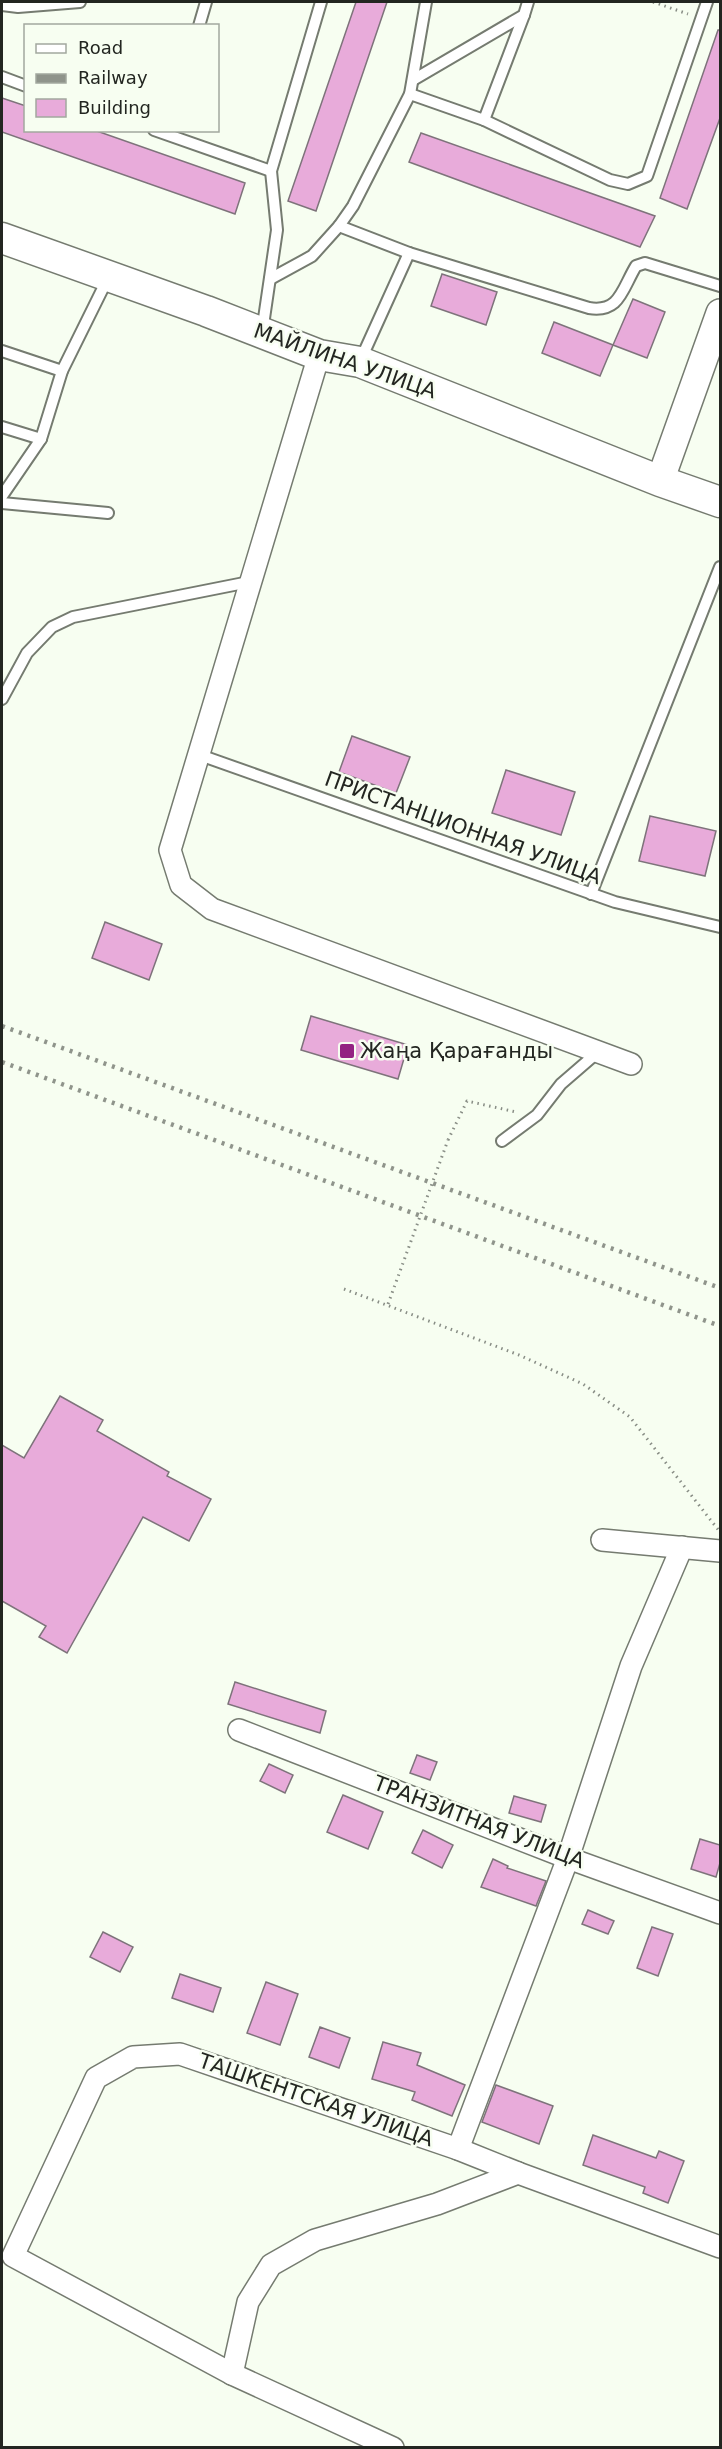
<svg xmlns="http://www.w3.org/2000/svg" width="722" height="2449" viewBox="0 0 722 2449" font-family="'DejaVu Sans',sans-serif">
  <rect width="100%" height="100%" fill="#f7fef1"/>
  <!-- building -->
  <g fill="#e8abda" stroke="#7e737b" stroke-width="1.5">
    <path d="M356,2H387L316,211L288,201Z"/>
    <path d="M718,30H720V118L687,209L660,198Z"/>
    <path d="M2,98L26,106V130H94L245,183L235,214L2,132Z"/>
    <path d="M421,133L655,216L640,247L409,162Z"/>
    <path d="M442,274L497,292L486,325L431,306Z"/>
    <path d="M633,299L665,312L647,358L613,345Z"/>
    <path d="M554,322L613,345L600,376L542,353Z"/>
    <path d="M352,736L410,757L396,793L339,772Z"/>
    <path d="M506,770L575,792L561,835L492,813Z"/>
    <path d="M650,816L716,831L705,876L639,861Z"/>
    <path d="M105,922L162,944L149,980L92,958Z"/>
    <path d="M311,1016L408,1045L398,1079L301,1050Z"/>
    <path d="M60,1396L103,1420L97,1431L169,1472L167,1476L211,1499L189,1541L143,1517L67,1653L39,1637L46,1626L2,1601V1445L24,1458Z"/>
    <path d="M235,1682L326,1711L320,1733L228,1704Z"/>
    <path d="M417,1755L437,1762L430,1780L410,1773Z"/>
    <path d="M269,1764L293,1775L285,1793L260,1781Z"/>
    <path d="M343,1795L383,1812L368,1849L327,1832Z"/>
    <path d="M514,1796L546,1805L541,1822L509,1813Z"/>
    <path d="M423,1830L453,1845L442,1868L412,1853Z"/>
    <path d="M700,1839L720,1845V1863L716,1877L691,1869Z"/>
    <path d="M493,1859L508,1866L507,1868L546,1881L536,1906L481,1887Z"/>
    <path d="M588,1910L614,1921L608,1934L582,1924Z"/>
    <path d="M652,1927L673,1934L658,1976L637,1968Z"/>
    <path d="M103,1932L133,1947L120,1972L90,1957Z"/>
    <path d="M180,1974L221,1988L213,2012L172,1998Z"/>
    <path d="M266,1982L298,1994L280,2045L247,2033Z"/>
    <path d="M320,2027L350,2038L339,2068L309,2057Z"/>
    <path d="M383,2042L421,2053L417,2065L465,2085L452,2116L412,2100L415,2092L372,2079Z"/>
    <path d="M496,2085L553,2106L539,2144L482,2122Z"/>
    <path d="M593,2135L656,2158L659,2151L684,2161L668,2203L643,2193L645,2187L583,2165Z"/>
  </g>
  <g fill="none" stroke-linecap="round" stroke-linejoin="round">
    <defs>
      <g id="service">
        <path d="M2,5L18,7L80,2"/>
        <path d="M199,26L206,2"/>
        <path d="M2,77L26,86"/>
        <path d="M413,80L524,15L528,2"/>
        <path d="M410,94L484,120L610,180L628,184L647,176L707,2"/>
        <path d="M484,120L524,15"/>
        <path d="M154,130L271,171"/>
        <path d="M339,226L409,253L589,308C620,313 622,289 636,266L645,263L720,286"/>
        <path d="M270,279L312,256L339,226L353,206L410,94L426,2"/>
        <path d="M262,332L277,230L271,171L321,2"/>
        <path d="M2,351L62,371"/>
        <path d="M361,359L409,253"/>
        <path d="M2,427L41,439"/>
        <path d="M2,496L41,439L62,371L108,278"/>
        <path d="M2,503L108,513"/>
        <path d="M2,699L27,653L52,627L73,617L249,582"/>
        <path d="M197,754L615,902L720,927"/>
        <path d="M591,894L720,567"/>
        <path d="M502,1141L537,1115L561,1084L598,1052"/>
      </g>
      <g id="minor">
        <path d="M319,355L170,850L181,885L212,909L631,1064"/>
        <path d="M602,1540L720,1551"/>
        <path d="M239,1730L568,1858L720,1913"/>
        <path d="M458,2149L568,1858L631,1666L682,1547"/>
        <path d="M232,2374L248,2302L271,2265L315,2240L437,2204L518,2173"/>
        <path d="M393,2448L232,2374L13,2256L96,2078L133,2057L180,2054L458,2149L518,2173L720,2247"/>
      </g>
      <path id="tertiary" d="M660,481L720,313"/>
      <path id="secondary" d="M2,238L206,311L319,355L360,362L660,481L720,502"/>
    </defs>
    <!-- service casing -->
    <use href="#service" stroke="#757b70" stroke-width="14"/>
    <!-- minor casing -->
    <use href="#minor" stroke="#757b70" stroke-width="24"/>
    <!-- tertiary casing -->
    <use href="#tertiary" stroke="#757b70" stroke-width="30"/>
    <!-- secondary casing -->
    <use href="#secondary" stroke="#757b70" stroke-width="33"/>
    <!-- path -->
    <g stroke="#888d85" stroke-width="3" stroke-dasharray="1.5 4.5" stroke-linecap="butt">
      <path d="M653,2L688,14"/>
      <path d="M448,1140L467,1101L516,1112"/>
      <path d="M344,1289L519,1355L583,1384L630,1417L720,1532"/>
    </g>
    <!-- service -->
    <use href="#service" stroke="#fff" stroke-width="10"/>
    <!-- minor -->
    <use href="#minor" stroke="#fff" stroke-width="21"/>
    <!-- tertiary -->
    <use href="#tertiary" stroke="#fff" stroke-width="27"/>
    <!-- secondary -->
    <use href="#secondary" stroke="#fff" stroke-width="30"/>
    <!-- rail -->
    <g stroke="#8f948b" stroke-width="4.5" stroke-dasharray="3 6" stroke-linecap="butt">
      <path d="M2,1026L720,1288"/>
      <path d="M2,1062L720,1326"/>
    </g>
    <!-- path-bridge -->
    <path stroke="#888d85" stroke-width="3" stroke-dasharray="1.5 4.5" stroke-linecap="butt" d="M388,1304L448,1140"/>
  </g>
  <!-- markers -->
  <rect fill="#932282" stroke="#f7fef1" stroke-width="2" x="339" y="1043" width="16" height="16" rx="3"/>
  <g text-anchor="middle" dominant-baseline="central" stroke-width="5" stroke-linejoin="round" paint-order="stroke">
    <!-- street labels -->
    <g font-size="21" fill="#232621" stroke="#f7fef1">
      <text transform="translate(345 361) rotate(19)">МАЙЛИНА УЛИЦА</text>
      <text transform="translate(463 828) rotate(20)">ПРИСТАНЦИОННАЯ УЛИЦА</text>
      <text transform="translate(479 1822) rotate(21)">ТРАНЗИТНАЯ УЛИЦА</text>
      <text transform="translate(316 2100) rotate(19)">ТАШКЕНТСКАЯ УЛИЦА</text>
    </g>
    <!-- poi labels -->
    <g font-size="21" fill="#232621" stroke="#f7fef1" text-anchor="start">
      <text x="360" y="1051">Жаңа Қарағанды</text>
    </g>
  </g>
  <!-- border -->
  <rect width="722" height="2449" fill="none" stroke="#232621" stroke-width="6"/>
  <!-- legend -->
  <rect x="24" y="24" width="195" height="108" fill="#f7fef1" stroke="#a2a89e" stroke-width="1.5"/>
  <rect x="36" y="44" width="30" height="9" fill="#ffffff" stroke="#a2a89e" stroke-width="1.5"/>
  <text x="78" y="54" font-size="18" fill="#232621">Road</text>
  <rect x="36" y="74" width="30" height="9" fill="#8f948b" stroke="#a2a89e" stroke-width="1.5"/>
  <text x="78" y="84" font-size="18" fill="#232621">Railway</text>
  <rect x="36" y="99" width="30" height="18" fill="#e8abda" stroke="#a2a89e" stroke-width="1.5"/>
  <text x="78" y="114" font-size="18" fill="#232621">Building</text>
</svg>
